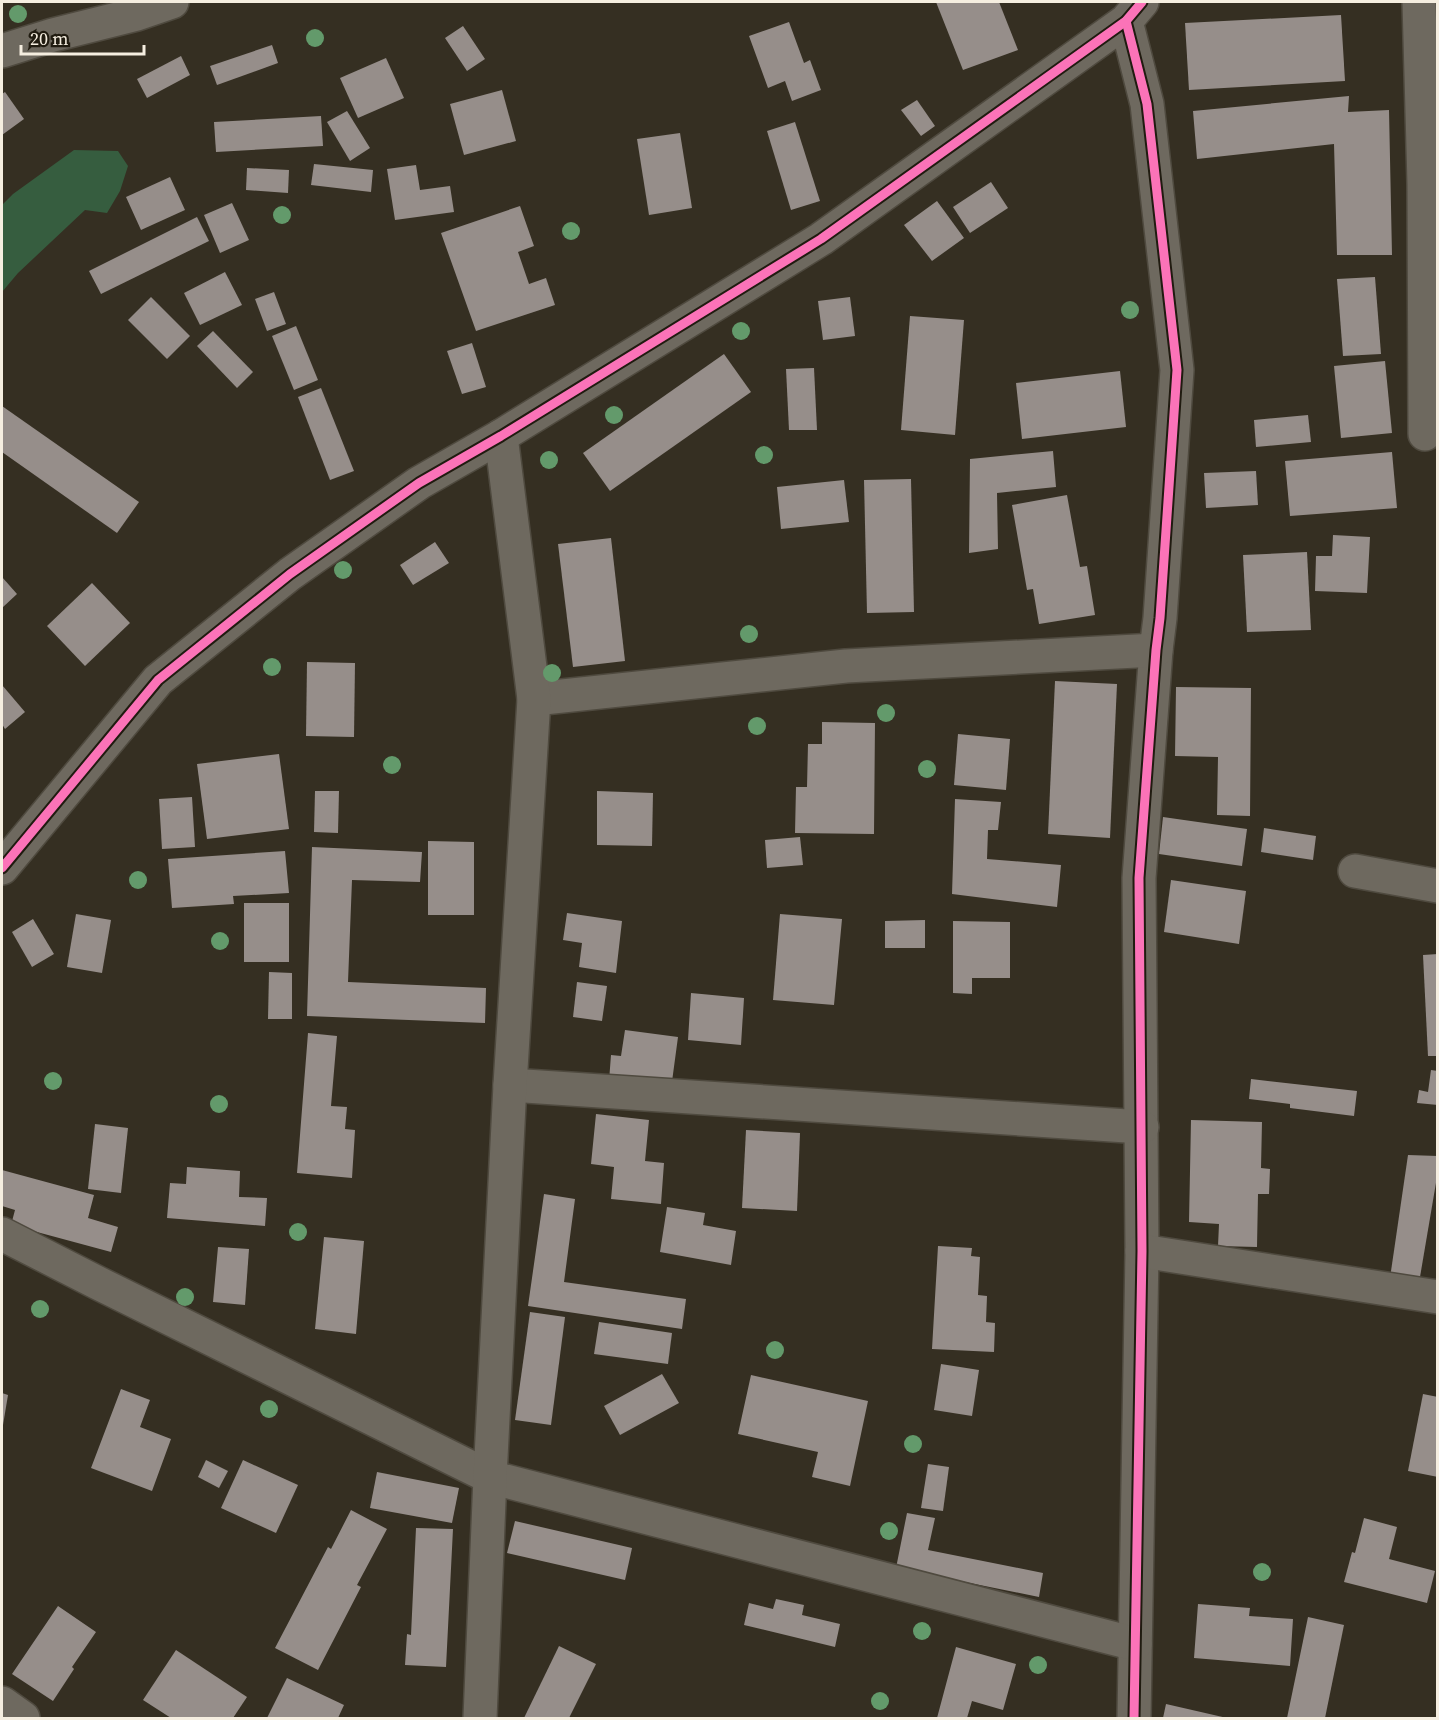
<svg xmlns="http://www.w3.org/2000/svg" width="1439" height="1720" viewBox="0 0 1439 1720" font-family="'Source Serif 4',serif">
  <rect width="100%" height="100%" fill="#352f22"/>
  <!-- green -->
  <path fill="#365d3f" d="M74,150L118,151L128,166L120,191L107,213L85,210L18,273L2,292V205L13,194Z"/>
  <!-- building -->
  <g fill="#968e8a">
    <path d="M936,2H999L1018,50L963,70Z"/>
    <path d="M1341,15L1345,81L1189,90L1185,23Z"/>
    <path d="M789,22L804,63L810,60L821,90L792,101L785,81L768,88L749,36Z"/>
    <path d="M463,26L485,59L467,71L445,38Z"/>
    <path d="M272,45L278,63L217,85L210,66Z"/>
    <path d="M181,56L190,75L147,98L137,79Z"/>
    <path d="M386,58L404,98L358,118L340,78Z"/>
    <path d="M502,90L516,141L464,155L450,104Z"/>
    <path d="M5,92L24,119L2,135V94Z"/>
    <path d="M1349,96L1348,112L1389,110L1392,255H1337L1334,144L1197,159L1193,111Z"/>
    <path d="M917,100L935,126L921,136L901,110Z"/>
    <path d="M347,111L370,148L350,161L327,122Z"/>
    <path d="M321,116L323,146L216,152L214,122Z"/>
    <path d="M795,122L820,201L791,210L767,131Z"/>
    <path d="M680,133L692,208L649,215L637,139Z"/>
    <path d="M314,164L373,170L371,192L311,185Z"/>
    <path d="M416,165L420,190L450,186L454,212L395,220L387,169Z"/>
    <path d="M247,168L289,170L288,193L246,190Z"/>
    <path d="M170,177L185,210L141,230L126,197Z"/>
    <path d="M991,182L1008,208L970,233L953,207Z"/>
    <path d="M937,201L964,238L932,261L904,225Z"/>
    <path d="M232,203L249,240L220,253L204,215Z"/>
    <path d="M520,206L534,246L518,252L529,284L546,278L555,305L476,331L441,233Z"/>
    <path d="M197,217L209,241L101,294L89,271Z"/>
    <path d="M225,272L242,305L200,325L184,293Z"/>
    <path d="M1375,277L1381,354L1343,356L1337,279Z"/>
    <path d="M274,292L286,324L267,331L255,299Z"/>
    <path d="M151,297L190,336L167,359L128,320Z"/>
    <path d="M850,297L855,336L823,340L818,301Z"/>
    <path d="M910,316L964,320L955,435L901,430Z"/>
    <path d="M296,326L318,380L294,390L272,336Z"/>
    <path d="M213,331L253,372L237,388L197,346Z"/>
    <path d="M472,343L486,387L462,394L447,351Z"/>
    <path d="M724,354L751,392L610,491L583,453Z"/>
    <path d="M1385,361L1392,433L1341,438L1334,366Z"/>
    <path d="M814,368L817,430H789L786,369Z"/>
    <path d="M1120,371L1126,427L1022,439L1016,383Z"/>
    <path d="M321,388L354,471L330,480L298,397Z"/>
    <path d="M2,406L139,502L117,533L2,452Z"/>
    <path d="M1308,415L1311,442L1256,447L1254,420Z"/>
    <path d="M1053,451L1056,487L997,493L998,549L969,553L970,459Z"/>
    <path d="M1392,452L1397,508L1290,516L1285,461Z"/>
    <path d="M1256,471L1258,505L1206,508L1204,473Z"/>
    <path d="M911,479L914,612L867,613L864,480Z"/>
    <path d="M844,480L849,522L781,529L777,487Z"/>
    <path d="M1067,495L1080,567L1087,566L1095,615L1039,624L1033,589L1027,590L1012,505Z"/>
    <path d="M1333,535L1370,537L1367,593L1315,591L1316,556H1332Z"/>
    <path d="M611,538L625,661L573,667L558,544Z"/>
    <path d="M435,542L449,563L413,585L400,565Z"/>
    <path d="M1307,552L1311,630L1247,632L1243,555Z"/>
    <path d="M2,577L17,594L2,608Z"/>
    <path d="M92,583L130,623L85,666L47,626Z"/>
    <path d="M307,662L355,663L354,737L306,736Z"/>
    <path d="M1055,681L1117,684L1110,838L1048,834Z"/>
    <path d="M2,685L25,712L5,729L2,724Z"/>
    <path d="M1176,687L1251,688L1250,816L1217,815L1218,757L1175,756Z"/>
    <path d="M822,722L875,723L874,834L795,833L796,787H807L808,744H822Z"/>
    <path d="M958,734L1010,739L1006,790L954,785Z"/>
    <path d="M279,754L289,829L207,839L197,764Z"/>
    <path d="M315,791H339L338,833L314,832Z"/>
    <path d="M597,791L653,793L652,846L597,845Z"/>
    <path d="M192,797L195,847L162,849L159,799Z"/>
    <path d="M955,799L1001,802L998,830H988L987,859L1061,865L1057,907L952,894Z"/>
    <path d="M1163,817L1247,829L1242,866L1159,854Z"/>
    <path d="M1264,828L1316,836L1313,860L1261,852Z"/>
    <path d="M800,837L803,865L767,868L765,840Z"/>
    <path d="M428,841L474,842V915H428Z"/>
    <path d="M312,847L422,852L420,882L352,880L348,982L486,988L485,1023L307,1016Z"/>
    <path d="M285,851L289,893L233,896L234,904L172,908L168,859Z"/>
    <path d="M1171,880L1246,891L1239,944L1164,932Z"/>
    <rect x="244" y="903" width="45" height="59"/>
    <path d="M567,913L622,921L616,973L579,967L582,943L563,940Z"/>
    <path d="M76,914L111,920L102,973L67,967Z"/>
    <path d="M780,914L842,919L834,1005L773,1000Z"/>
    <path d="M33,919L54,954L32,967L12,932Z"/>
    <path d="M925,920V948H885V921Z"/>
    <path d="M953,921L1010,922V978H972V994L953,993Z"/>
    <path d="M1438,954V1056H1428L1423,955Z"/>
    <path d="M269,972L292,973V1019H268Z"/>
    <path d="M577,982L607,986L602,1021L573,1017Z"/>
    <path d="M691,993L744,998L741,1045L688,1040Z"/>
    <path d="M625,1030L678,1037L671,1089L609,1081L611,1055L621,1056Z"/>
    <path d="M308,1033L337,1036L331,1106L347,1107L345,1129L355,1130L352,1178L297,1173Z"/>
    <path d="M1431,1070L1438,1071V1105L1417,1103L1419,1090L1428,1092Z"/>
    <path d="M1251,1079L1357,1091L1354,1116L1290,1108V1104L1249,1099Z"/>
    <path d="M596,1114L649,1120L645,1161L664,1163L661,1204L611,1199L614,1167L591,1164Z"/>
    <path d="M1191,1120L1262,1122L1261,1168L1270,1169L1269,1194H1258L1257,1247L1218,1246L1219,1224L1189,1222Z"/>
    <path d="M95,1124L128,1128L121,1193L88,1189Z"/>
    <path d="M746,1130L800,1133L797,1211L742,1208Z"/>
    <path d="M1408,1155L1438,1156V1171L1420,1277L1390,1278Z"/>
    <path d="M187,1167L240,1171L239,1197L267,1198L265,1226L167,1218L170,1183L186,1184Z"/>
    <path d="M2,1170L94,1195L88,1218L118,1227L111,1252L11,1225L15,1210L2,1206Z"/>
    <path d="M544,1194L575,1199L564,1282L686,1299L682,1329L528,1306Z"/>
    <path d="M667,1207L705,1213L703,1225L736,1231L731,1265L660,1252Z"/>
    <path d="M324,1237L364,1241L356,1334L315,1329Z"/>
    <path d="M938,1246L972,1248L971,1256L980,1257L978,1295L987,1296L986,1322L995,1323L994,1352L932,1349Z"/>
    <path d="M218,1247L249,1249L245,1305L213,1302Z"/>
    <path d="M530,1312L565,1317L551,1425L515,1420Z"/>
    <path d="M599,1322L672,1333L668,1364L594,1354Z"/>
    <path d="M941,1364L979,1370L972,1416L934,1410Z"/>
    <path d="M662,1374L679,1403L620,1435L604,1406Z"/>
    <path d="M751,1375L868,1401L850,1486L812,1477L818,1452L738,1434Z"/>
    <path d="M121,1389L150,1400L140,1427L171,1439L152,1491L91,1468Z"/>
    <path d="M2,1393L8,1395L3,1425H2Z"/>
    <path d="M1423,1394L1438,1397V1477L1408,1471Z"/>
    <path d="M206,1460L228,1471L219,1488L198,1477Z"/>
    <path d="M243,1460L298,1485L276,1533L221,1508Z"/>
    <path d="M928,1464L949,1467L943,1511L921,1508Z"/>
    <path d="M377,1472L459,1488L452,1523L370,1508Z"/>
    <path d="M351,1510L387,1529L357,1585L361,1587L318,1670L275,1648L328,1547L331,1549Z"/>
    <path d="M907,1513L935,1518L928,1550L1043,1573L1039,1597L896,1568Z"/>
    <path d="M1364,1518L1397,1527L1389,1559L1435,1571L1427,1603L1344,1582L1352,1552L1355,1553Z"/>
    <path d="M515,1521L632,1548L625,1580L507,1553Z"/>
    <path d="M416,1528L453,1529L446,1667L405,1665L407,1634L411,1635Z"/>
    <path d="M776,1599L804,1605L802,1615L840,1624L835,1647L744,1625L749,1603L773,1609Z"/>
    <path d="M1198,1604L1250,1608L1249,1616L1293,1619L1290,1666L1194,1658Z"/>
    <path d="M58,1606L96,1632L72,1667L74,1669L53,1701L12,1674Z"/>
    <path d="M1308,1617L1344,1625L1325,1718H1287Z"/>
    <path d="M559,1646L596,1664L569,1718H524Z"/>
    <path d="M956,1647L1016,1664L1003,1710L972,1701L967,1718H937Z"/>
    <path d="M176,1650L247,1697L233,1718H171L143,1700Z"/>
    <path d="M287,1678L344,1705L338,1718H267Z"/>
    <path d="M1166,1704L1227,1718H1163Z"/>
  </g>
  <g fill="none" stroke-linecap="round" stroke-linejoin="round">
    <defs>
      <g id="minor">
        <path d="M1419,2L1424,184L1425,434"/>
        <path d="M1126,21L1147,104L1177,370L1160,618L1156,650L1139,878L1142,1251L1134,1718"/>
        <path d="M2,51L53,35L137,14L172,2"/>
        <path d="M534,699L846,666L1156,650"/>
        <path d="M2,868L158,680L290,574L419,483L501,436L821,239L1126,21L1142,2"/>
        <path d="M1355,871L1438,886"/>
        <path d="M510,1085L1142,1127"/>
        <path d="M2,1234L98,1283L490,1477L1135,1644"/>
        <path d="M1142,1251L1438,1297"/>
        <path d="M2,1703L23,1718"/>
        <path d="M480,1718L490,1477L510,1085L534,699L501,436"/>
      </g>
    </defs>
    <!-- minor casing -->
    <use href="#minor" stroke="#4f4a3f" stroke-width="36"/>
    <!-- minor -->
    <use href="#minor" stroke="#6e695f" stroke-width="33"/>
    <defs>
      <g id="cycleway">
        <path d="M1126,21L1147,104L1177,370L1160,618L1156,650L1139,878L1142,1251L1134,1718"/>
        <path d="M2,868L158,680L290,574L419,483L501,436L821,239L1126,21L1142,2"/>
      </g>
    </defs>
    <!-- cycleway casing -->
    <use href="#cycleway" stroke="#201b10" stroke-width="13"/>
    <!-- cycleway -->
    <use href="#cycleway" stroke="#fb73b8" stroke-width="9"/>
  </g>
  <!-- trees -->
  <g fill="#639a6b">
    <circle cx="18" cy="14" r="9"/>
    <circle cx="315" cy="38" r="9"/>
    <circle cx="282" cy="215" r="9"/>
    <circle cx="571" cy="231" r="9"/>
    <circle cx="1130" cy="310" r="9"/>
    <circle cx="741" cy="331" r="9"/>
    <circle cx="614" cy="415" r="9"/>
    <circle cx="764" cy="455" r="9"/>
    <circle cx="549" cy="460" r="9"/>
    <circle cx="343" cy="570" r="9"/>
    <circle cx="749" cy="634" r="9"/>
    <circle cx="272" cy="667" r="9"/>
    <circle cx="552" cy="673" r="9"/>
    <circle cx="886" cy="713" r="9"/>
    <circle cx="757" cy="726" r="9"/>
    <circle cx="392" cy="765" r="9"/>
    <circle cx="927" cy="769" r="9"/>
    <circle cx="138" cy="880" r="9"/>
    <circle cx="220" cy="941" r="9"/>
    <circle cx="53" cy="1081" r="9"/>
    <circle cx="219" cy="1104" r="9"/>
    <circle cx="298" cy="1232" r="9"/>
    <circle cx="185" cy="1297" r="9"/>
    <circle cx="40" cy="1309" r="9"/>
    <circle cx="775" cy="1350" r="9"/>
    <circle cx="269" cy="1409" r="9"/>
    <circle cx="913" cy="1444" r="9"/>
    <circle cx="889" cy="1531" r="9"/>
    <circle cx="1262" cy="1572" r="9"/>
    <circle cx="922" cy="1631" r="9"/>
    <circle cx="1038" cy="1665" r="9"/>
    <circle cx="880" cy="1701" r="9"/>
  </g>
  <!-- border -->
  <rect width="1439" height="1720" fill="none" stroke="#f5eee0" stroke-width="6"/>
  <!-- scale -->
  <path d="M21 45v9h123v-9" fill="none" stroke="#f5eee0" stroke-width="3"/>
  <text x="30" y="45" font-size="18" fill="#f5eee0" stroke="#201b10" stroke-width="4.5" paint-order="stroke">20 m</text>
</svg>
